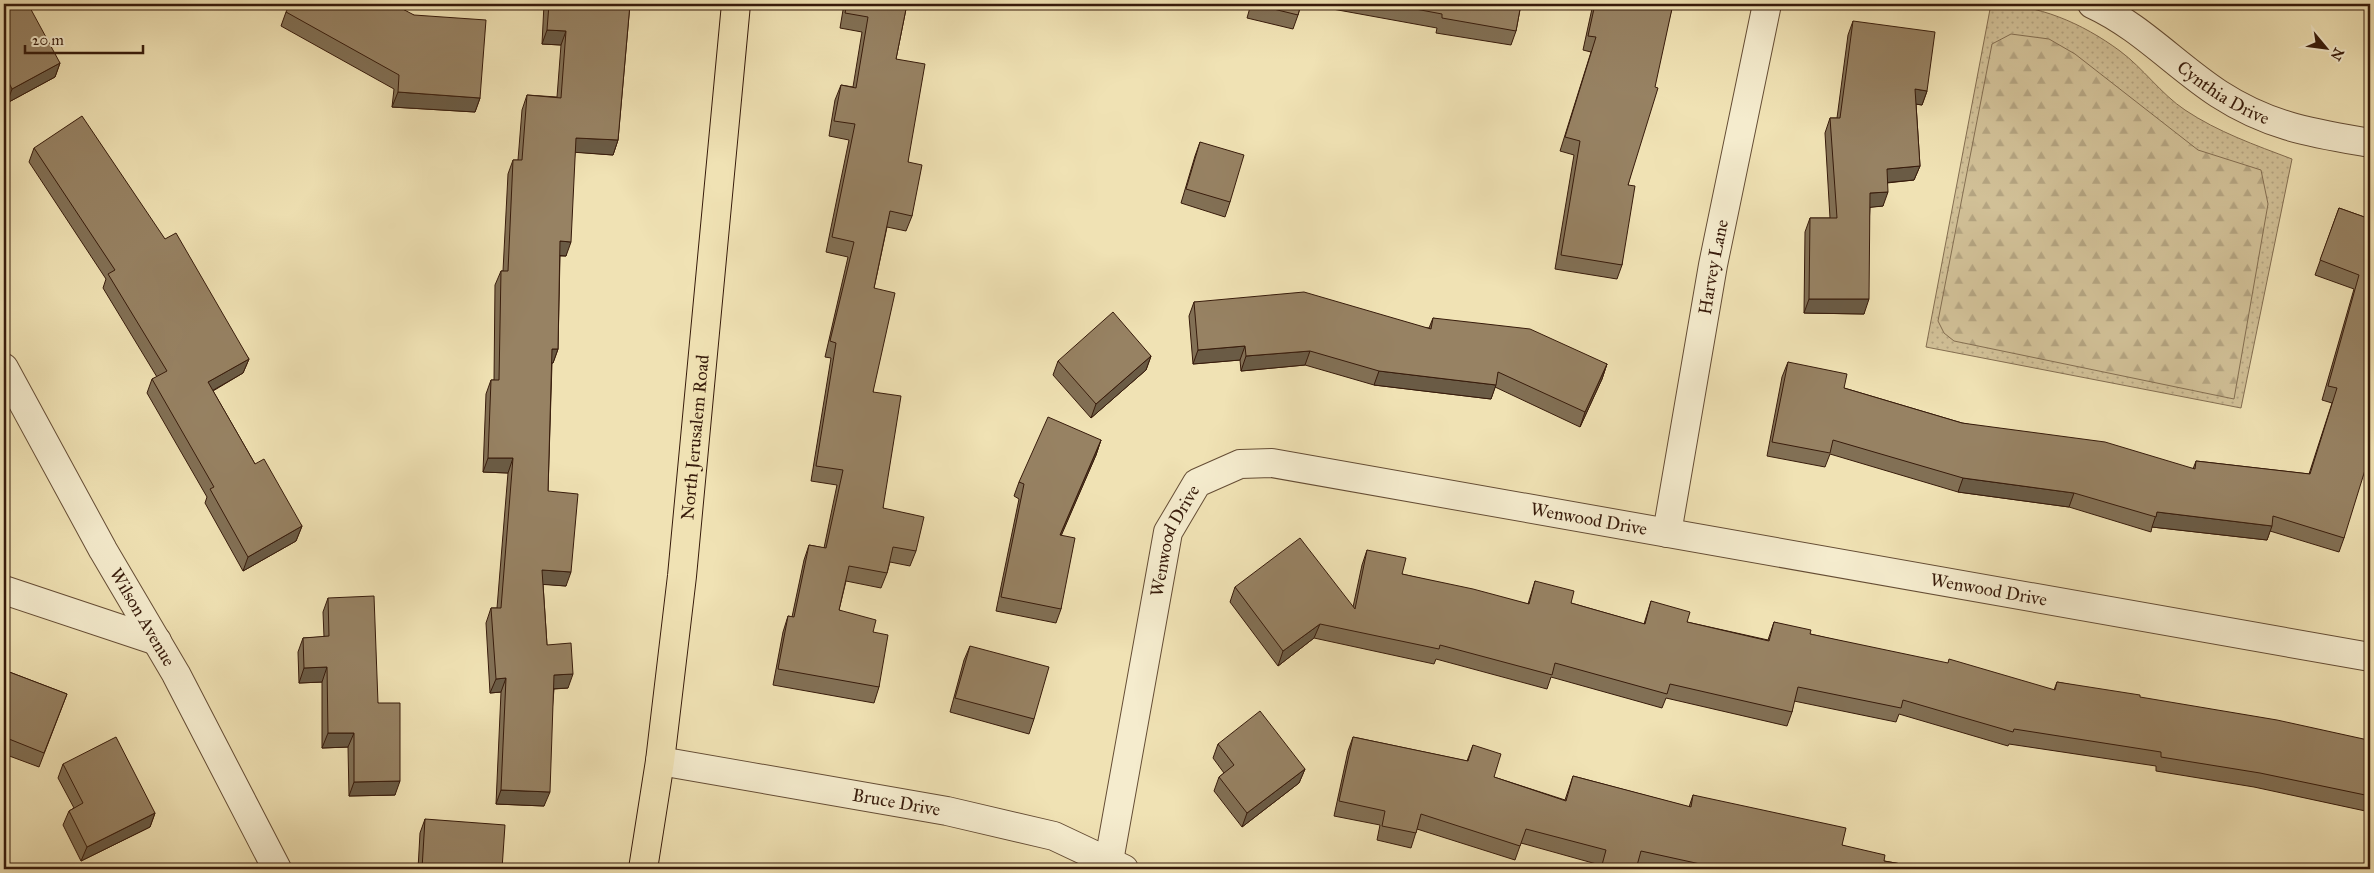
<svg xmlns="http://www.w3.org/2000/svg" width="2374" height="873" viewBox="0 0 2374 873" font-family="'IM FELL Great Primer',serif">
  <defs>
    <pattern id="grass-dots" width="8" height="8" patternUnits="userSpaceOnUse" patternTransform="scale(1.25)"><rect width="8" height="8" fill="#d1c097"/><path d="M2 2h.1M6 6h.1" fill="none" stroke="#b4a481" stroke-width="1.8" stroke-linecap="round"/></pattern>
    <pattern id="forest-firs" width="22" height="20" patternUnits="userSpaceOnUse" patternTransform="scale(1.25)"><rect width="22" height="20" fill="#d1c097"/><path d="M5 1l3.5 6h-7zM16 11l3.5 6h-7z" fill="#b4a481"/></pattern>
  </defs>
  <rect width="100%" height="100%" fill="#f0e2b4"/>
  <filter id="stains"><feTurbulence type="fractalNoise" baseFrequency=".004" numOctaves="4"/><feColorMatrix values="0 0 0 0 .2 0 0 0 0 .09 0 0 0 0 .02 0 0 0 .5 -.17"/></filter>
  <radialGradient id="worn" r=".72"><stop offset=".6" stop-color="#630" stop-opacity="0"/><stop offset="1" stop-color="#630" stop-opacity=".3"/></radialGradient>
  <!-- grass -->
  <path fill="url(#grass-dots)" stroke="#846e51" d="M1991,4C2038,4 2082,23 2120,51C2143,68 2161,94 2185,110C2218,132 2255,145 2292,159L2241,408L1926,347Z"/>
  <!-- forest -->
  <path fill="url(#forest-firs)" stroke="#846e51" d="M2011,34L2049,39L2075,54L2198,150L2261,170L2268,204L2234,399L1954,341L1944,333L1938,321L1992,44Z"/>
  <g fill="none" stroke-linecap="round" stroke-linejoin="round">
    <defs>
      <g id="minor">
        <path id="s1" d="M2092,4C2140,26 2176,66 2219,94C2270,127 2313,133 2370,143"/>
        <path id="s2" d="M4,368L103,550L176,674L277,869"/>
        <path id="s3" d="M1667,533L1713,265L1767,4"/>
        <path d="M4,590L157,641"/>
        <path id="s4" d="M660,761L947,811L1054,836L1124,869"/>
        <path id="s5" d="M1109,861L1168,532L1197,483L1240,464L1272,463L2370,657"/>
      </g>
      <g id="major">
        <path id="s6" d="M643,869L660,761L682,576L736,4"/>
      </g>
    </defs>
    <!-- minor casing -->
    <use href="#minor" stroke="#654d35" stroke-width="30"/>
    <!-- major casing -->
    <use href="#major" stroke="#371b0b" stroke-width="30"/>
    <!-- minor -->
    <use href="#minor" stroke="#f5ecce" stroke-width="28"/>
    <!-- major -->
    <use href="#major" stroke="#f0e2b4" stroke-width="28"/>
  </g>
  <!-- wall -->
  <g fill="#827055" stroke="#371b0b">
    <path d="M4,4L60,63L55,77L7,103L4,98Z"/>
    <path d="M544,4H630L618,140L613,155L575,152L566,256H560L558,349L553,363H552L548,491L566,586L543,584L547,645L568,688L554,689L544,806L496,804L501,692L490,693L486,623L491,608H497L508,473L483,472L486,394L491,380H494L495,285L501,271H503L508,174L513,160H518L522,110L527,95L557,97L561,45L542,44Z"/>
    <path d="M844,4H907L896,59L908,162L912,216L906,231L887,227L874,288L873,392L883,508L916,551L910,566L890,562L887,573L881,588L846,581L839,610L873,632L879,687L874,703L773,685L783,632L788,616L792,617L804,560L809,545L824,548L837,485L811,481L831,358L825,357L848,257L826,252L849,140L829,136L835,100L841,85L853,87L862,32L840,28Z"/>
    <path d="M1251,4H1301L1298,15L1293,29L1247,18Z"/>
    <path d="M1305,4H1521L1516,31L1511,45L1436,33L1437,28Z"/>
    <path d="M1593,4H1673L1628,185L1622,265L1617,279L1555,269L1574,155L1560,151L1591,52L1583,50Z"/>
    <path d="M286,12L414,15L480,98L475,112L392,107L394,89L281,26Z"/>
    <path d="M1853,21L1927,91L1922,105L1916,104L1920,166L1914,180L1887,183L1883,206L1870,207L1864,314L1804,313L1805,232L1810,218H1830L1825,133L1830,118H1837L1848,35Z"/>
    <path d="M1200,142L1230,202L1225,217L1181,203L1195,156Z"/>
    <path d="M34,148L165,239L249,359L243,373L213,391L255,464L302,526L296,541L243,571L205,503L207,497L147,393L152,379L157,377L103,288L106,279L29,162Z"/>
    <path d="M2339,208L2370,219L2344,538L2339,552L2270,531L2267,540L2152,527L2151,532L2069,507L1958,492L1830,454L1825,467L1767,456L1782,377L1788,362L1844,388L1962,423L2193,469L2196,461L2309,474L2332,403L2322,400L2354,289L2315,275Z"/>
    <path d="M1194,302L1429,328L1433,318L1607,364L1602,379L1580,427L1495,387L1491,399L1374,385L1305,365L1241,371L1240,360L1193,364L1189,316Z"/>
    <path d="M1151,356L1146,370L1091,418L1053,375L1058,361Z"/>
    <path d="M1101,440L1096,455L1061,535V609L1056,623L996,611L1019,499L1014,496L1019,482Z"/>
    <path d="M1367,550L1402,574L1528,604L1535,581L1571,603L1644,624L1651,601L1687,622L1768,640L1774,622L1810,634L2054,690L2057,682L2370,743V812L2254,787L2156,771V766L2009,744L2008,746L1899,714L1896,722L1794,701L1792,712L1787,726L1666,698L1662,708L1551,677L1547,689L1436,659L1434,664L1314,638L1278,666L1230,602L1235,587L1353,607L1362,565Z"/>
    <path d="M328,598L378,703L395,795L349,796L348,747L322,748V682L299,683L298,652L303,638L324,637L323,612Z"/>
    <path d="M970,646L1034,719L1029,734L950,712L964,660Z"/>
    <path d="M4,670L67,694L39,767L4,754Z"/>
    <path d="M1353,737L1467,761L1473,745L1494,777L1565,800L1573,776L1689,807L1693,795L1842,845L1884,861L1930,869H1655L1637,865L1636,869H1599L1600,865L1521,843L1515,860L1417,829L1411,848L1377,840L1380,825L1334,816L1348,751Z"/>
    <path d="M1218,744L1305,769L1299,783L1242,827L1214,791L1219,777L1224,773L1213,758Z"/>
    <path d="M63,764L155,813L150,827L81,861L63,825L69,811L74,808L58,778Z"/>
    <path d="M425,819L502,869H418L420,833Z"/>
  </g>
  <!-- shaded-wall -->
  <g fill="#6a5b45" stroke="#371b0b">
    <path d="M547,30L566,31L561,45L542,44Z"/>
    <path d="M60,63L55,77L7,103L12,89Z"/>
    <path d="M1915,89L1927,91L1922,105L1909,103Z"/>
    <path d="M398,92L480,98L475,112L392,107Z"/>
    <path d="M576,138L618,140L613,155L571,152Z"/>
    <path d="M1920,166L1914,180L1882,183L1887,169Z"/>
    <path d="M1888,192L1883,206L1864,208L1870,193Z"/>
    <path d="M560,241L571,242L566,256L555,255Z"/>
    <path d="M1809,299H1869L1864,314L1804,313Z"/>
    <path d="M1245,346L1240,360L1193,364L1198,350Z"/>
    <path d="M552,349H558L553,363H547Z"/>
    <path d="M1310,351L1305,365L1241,371L1246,356Z"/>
    <path d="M1151,356L1146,370L1091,418L1096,404Z"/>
    <path d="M249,359L243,373L203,396L208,382Z"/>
    <path d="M1607,364L1602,379L1580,427L1585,412Z"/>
    <path d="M1379,371L1496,385L1491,399L1374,385Z"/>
    <path d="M1101,440L1096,455L1055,550L1060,535Z"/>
    <path d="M488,458H513L508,473L483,472Z"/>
    <path d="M1963,478L2074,493L2069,507L1958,492Z"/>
    <path d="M2157,512L2272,526L2267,540L2152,527Z"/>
    <path d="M302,526L296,541L243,571L248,557Z"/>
    <path d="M542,570L571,572L566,586L537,584Z"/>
    <path d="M1320,624L1314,638L1278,666L1283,651Z"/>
    <path d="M327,667L322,682L299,683L304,668Z"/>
    <path d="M573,674L568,688L549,689L554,675Z"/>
    <path d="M506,678L501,692L490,693L496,679Z"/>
    <path d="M328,733H354L348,747L322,748Z"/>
    <path d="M1305,769L1299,783L1242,827L1247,813Z"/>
    <path d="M400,781L395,795L349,796L354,782Z"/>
    <path d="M501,790L550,792L544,806L496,804Z"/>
    <path d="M155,813L150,827L81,861L87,847Z"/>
  </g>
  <!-- building -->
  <g fill="#978263" stroke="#371b0b">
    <path d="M4,4H28L60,63L12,89L4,73Z"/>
    <path d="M290,4H393L414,15L486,20L480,98L398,92L399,75L286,12Z"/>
    <path d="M549,4H630L618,140L576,138L571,242L560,241L558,349H552L548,491L578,494L571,572L542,570L547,645L571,643L573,674L554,675L550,792L501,790L506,678L496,679L491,608H501L513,458H488L491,380H499L501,271H508L513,160H522L527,95L561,98L566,31L547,30Z"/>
    <path d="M847,4H907L896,59L925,64L908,162L922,165L912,216L890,211L874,288L895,293L873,392L901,396L883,508L924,517L916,551L893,547L887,573L849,566L839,610L876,620L873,632L888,635L879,687L778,669L788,616L794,617L809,545L826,548L843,470L816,466L836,343L830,341L854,242L832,237L855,124L834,121L841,85L856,88L868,17L845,13Z"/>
    <path d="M1253,4H1301L1298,15Z"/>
    <path d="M1389,4H1521L1516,31L1442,18V14Z"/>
    <path d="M1595,4H1673L1655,87L1658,88L1628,185L1635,186L1622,265L1561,255L1580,141L1565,137L1596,37L1588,36Z"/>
    <path d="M1853,21L1935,32L1927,91L1915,89L1920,166L1887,169L1888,192L1870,193L1869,299H1809L1810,218H1837L1830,118H1840Z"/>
    <path d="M82,116L165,239L176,233L249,359L208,382L255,464L264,459L302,526L248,557L210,489L214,487L152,379L167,371L108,274L115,270L34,148Z"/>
    <path d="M1200,142L1244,155L1230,202L1186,189Z"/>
    <path d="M2339,208L2370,219V454L2344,538L2273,516L2272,526L2157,512L2156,517L2074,493L1963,478L1833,440L1830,453L1772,442L1788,362L1847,374L1844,388L1962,423L2105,442L2195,469L2196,461L2310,474L2337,388L2328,386L2359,275L2320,260Z"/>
    <path d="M1304,292L1431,329L1433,318L1530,329L1607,364L1585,412L1498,372L1496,385L1379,371L1310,351L1246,356L1245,346L1198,350L1194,302Z"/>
    <path d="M1113,312L1151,356L1096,404L1058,361Z"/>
    <path d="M1048,417L1101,440L1060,535L1075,538L1061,609L1001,597L1024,484L1019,482Z"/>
    <path d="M1300,538L1355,609L1367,550L1406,558L1402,574L1473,589L1529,604L1535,581L1574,591L1571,603L1645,624L1651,601L1690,612L1687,622L1769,641L1774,622L1811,630L1810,634L1948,663L1949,659L2055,690L2057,682L2140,695V697L2277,720L2368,740L2367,743H2370V796L2260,773L2161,757V752L2014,729L2013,732L1903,700L1901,708L1798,687L1792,712L1670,684L1667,694L1555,663L1552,675L1440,645L1439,649L1320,624L1283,651L1235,587Z"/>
    <path d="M374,596L378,703H400V781L354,782V733H328L327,667L304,668L303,638L329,636L328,598Z"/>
    <path d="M970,646L1049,667L1034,719L955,698Z"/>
    <path d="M4,670L67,694L44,753L4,737Z"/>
    <path d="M1260,711L1305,769L1247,813L1219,777L1234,765L1218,744Z"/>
    <path d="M116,737L155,813L87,847L69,811L83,803L63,764Z"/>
    <path d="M1353,737L1468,761L1473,745L1501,754L1494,777L1566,801L1573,776L1691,807L1693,795L1846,828L1842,845L1885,855L1884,861L1930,869H1723L1641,851L1636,869H1618L1602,865L1606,850L1526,829L1520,846L1421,814L1416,833L1382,826L1385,811L1339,801Z"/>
    <path d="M425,819L505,825L502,869H422Z"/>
    <path d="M793,865L816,869H793Z"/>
  </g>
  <g text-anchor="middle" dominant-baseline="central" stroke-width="4" stroke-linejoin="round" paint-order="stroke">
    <!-- street labels -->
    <g font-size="18" fill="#371b0b" stroke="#f5ecce">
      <text stroke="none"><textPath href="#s1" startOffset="159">Cynthia Drive</textPath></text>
      <text stroke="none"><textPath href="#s3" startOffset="270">Harvey Lane</textPath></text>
      <text stroke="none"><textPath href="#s6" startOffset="435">North Jerusalem Road</textPath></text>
      <text stroke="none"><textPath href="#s5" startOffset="792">Wenwood Drive</textPath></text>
      <text stroke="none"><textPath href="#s5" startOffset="328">Wenwood Drive</textPath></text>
      <text stroke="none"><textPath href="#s5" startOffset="1198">Wenwood Drive</textPath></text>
      <text stroke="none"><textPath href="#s2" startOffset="285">Wilson Avenue</textPath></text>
      <text stroke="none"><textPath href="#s4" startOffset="240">Bruce Drive</textPath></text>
    </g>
  </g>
  <!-- margin -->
  <rect width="2374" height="873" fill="none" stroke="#f0e2b4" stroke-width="20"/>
  <rect x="5" y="5" width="2364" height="863" fill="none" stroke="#371b0b" stroke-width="2.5"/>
  <rect x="10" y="10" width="2354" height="853" fill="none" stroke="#371b0b"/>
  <!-- north arrow -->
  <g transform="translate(2326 48) rotate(119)" stroke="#f5ecce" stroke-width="4" paint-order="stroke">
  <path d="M0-4L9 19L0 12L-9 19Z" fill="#371b0b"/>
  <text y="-8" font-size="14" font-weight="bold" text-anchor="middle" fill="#371b0b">N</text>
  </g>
  <!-- scale -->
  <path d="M25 45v8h118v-8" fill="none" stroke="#371b0b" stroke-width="2.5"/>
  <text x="32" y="45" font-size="15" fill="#371b0b" stroke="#f5ecce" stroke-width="4" paint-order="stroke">20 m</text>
  <rect width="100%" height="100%" filter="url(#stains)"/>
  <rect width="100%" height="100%" fill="url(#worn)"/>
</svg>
